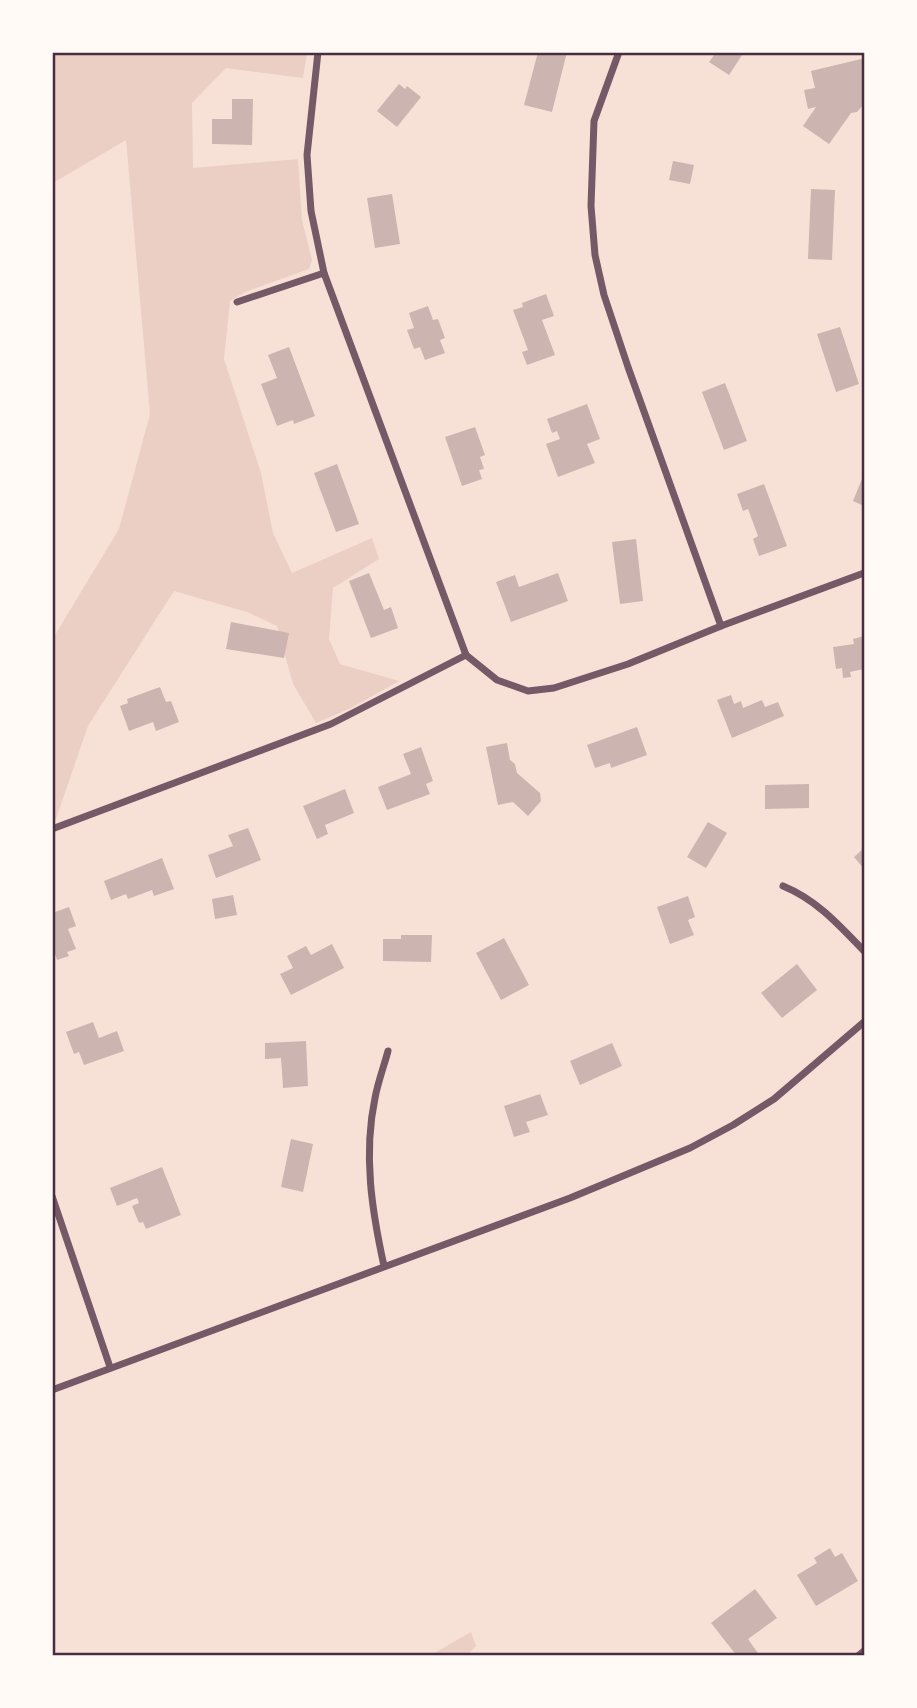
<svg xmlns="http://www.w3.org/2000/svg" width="917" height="1708" viewBox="0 0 917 1708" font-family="'Work Sans',sans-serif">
  <rect width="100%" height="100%" fill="#f7e1d7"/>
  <!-- green -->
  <g fill="#ebcfc5">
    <path d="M53,53H307L303,78L226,68L192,103L193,168L298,159L302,220L312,260L309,269L245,292L230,301L224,359L261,473L273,533L292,573L372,538L379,559L333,588L329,639L340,664L399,681L351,708L316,723L293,684L277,626L247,612L174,591L88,726L56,819L53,820L52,640L119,529L150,414L126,140L53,183Z"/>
    <path d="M471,1632L476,1646L467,1655H431Z"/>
  </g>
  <!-- building -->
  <g fill="#ccb4b1">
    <path d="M538,52H567L552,112L524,105Z"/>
    <path d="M712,52H744L729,75L709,62L715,54Z"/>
    <path d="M861,59L864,61V104L857,112L851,113L829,144L803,126L816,107L808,109L804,90L815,88L811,71Z"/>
    <path d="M399,84L405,89L407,86L421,97L397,127L377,111Z"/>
    <path d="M232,99H253L252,145L212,144V119H232Z"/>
    <path d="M673,161L694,165L690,184L669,180Z"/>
    <path d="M811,189L835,190L832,260L808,259Z"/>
    <path d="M392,194L400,244L375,248L367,198Z"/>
    <path d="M546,294L554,316L542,320L555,355L527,365L522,352L528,350L513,310L523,307L522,303Z"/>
    <path d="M428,306L433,320L438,319L445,338L440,340L445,353L425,360L420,347L414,349L407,330L414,328L409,313Z"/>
    <path d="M840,327L859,384L836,392L817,334Z"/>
    <path d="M289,347L315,416L294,424L293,420L277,426L261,384L277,378L268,355Z"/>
    <path d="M725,383L747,441L724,450L702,392Z"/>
    <path d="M587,404L600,439L587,444L595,463L558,477L546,444L560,439L557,431L552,433L547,419Z"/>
    <path d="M475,427L485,455L480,457L484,469L479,470L482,479L462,486L445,437Z"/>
    <path d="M337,464L359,524L336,532L314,473Z"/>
    <path d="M864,474V506L853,501Z"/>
    <path d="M764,484L787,546L759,556L753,539L758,536L748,509L743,511L737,494Z"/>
    <path d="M636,539L643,601L620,604L612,542Z"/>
    <path d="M369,573L384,610L391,607L398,628L371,638L349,581Z"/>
    <path d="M558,573L568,601L511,622L496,582L515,575L519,587Z"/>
    <path d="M231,622L289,633L284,658L226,649Z"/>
    <path d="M864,636V669L850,672L851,677L843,678L842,668L836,669L833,647L854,644L853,639Z"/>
    <path d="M160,687L166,702L171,701L179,722L156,731L153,722L129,731L120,706L128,703L127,699Z"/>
    <path d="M731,695L734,704L741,701L743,708L762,700L765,707L778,702L784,716L732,738L717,700Z"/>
    <path d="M637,727L647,755L611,768L610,763L595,768L587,745Z"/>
    <path d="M507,743L510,760L515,764L517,773L540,793L541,801L528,816L513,802L498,805L486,747Z"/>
    <path d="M421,747L433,781L426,784L430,794L387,810L378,787L411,774L403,754Z"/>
    <path d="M809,784V808L765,809V785Z"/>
    <path d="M345,789L354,813L325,825L328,834L317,839L303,806Z"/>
    <path d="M708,822L727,833L706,868L687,857Z"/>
    <path d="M248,828L261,860L216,878L208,855L233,846L228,835Z"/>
    <path d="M864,848V869L854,857Z"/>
    <path d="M162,858L174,889L154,896L152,890L128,899L126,894L111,900L104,881Z"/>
    <path d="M233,895L237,915L215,919L212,899Z"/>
    <path d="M688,896L695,917L688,920L694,935L670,944L657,907Z"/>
    <path d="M69,907L76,926L68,929L76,949L67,952L69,956L57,960L55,954L52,955V913Z"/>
    <path d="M401,935H432L431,962L383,961V939H401Z"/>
    <path d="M504,938L529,985L501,1000L476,953Z"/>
    <path d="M332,944L344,968L291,995L280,974L293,968L287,956L306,946L311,955Z"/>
    <path d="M797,964L817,990L782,1018L761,993Z"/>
    <path d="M93,1022L99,1038L117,1031L124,1051L84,1065L79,1052L74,1054L66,1032Z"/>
    <path d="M306,1041L308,1086L283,1088L281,1058L265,1059V1043Z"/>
    <path d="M612,1043L622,1066L580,1085L570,1061Z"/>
    <path d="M540,1094L548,1115L526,1122L530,1132L514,1137L504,1106Z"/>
    <path d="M291,1139L313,1144L303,1192L281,1187Z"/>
    <path d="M162,1167L181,1215L146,1229L143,1222L139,1223L132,1206L139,1203L137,1198L117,1206L110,1188Z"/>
    <path d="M830,1548L835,1557L842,1553L858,1581L816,1606L797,1575L817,1563L814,1558Z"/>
    <path d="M755,1589L777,1618L748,1639L760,1656H737L711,1623Z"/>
  </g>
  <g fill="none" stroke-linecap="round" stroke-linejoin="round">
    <!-- minor -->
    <g stroke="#755966" stroke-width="7">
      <path d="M318,52L307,155L311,211L324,273L466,655"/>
      <path d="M619,52L594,121L591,206L595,255L604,295L628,367L721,626"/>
      <path d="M237,302L324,273"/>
      <path d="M52,829L331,724L466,655L497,680L528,691L554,688L628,664L721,626L864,573"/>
      <path d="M783,886C817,900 839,925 864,951"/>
      <path d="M52,1196L110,1367"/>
      <path d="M384,1266C372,1211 363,1155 375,1098C378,1082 384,1066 388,1051"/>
      <path d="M52,1390L570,1198L690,1148L733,1125L774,1099L864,1022"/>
      <path d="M858,1656L864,1651"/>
    </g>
  </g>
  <!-- border -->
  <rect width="917" height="1708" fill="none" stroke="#fffaf5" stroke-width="108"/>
  <rect x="54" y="54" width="809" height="1600" fill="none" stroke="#4a2c40" stroke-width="2.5"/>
</svg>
